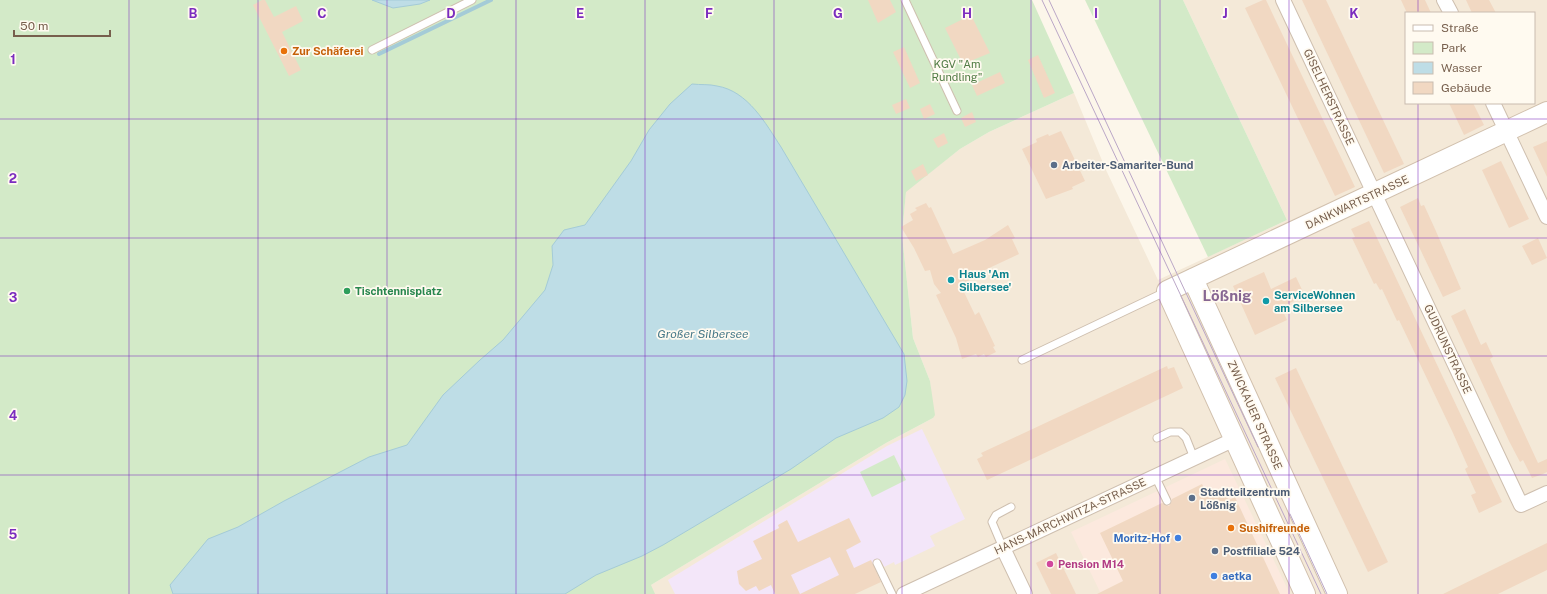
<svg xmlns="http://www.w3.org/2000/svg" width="1547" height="594" viewBox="0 0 1547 594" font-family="'Public Sans',sans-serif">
  <rect width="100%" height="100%" fill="#fcf6ea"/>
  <!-- residential -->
  <path fill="#f4e9d8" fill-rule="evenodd" d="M1183,0H1547V594H636L886,443L933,418L930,381L913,338L902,235L906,191L960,149L989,132L1074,93L1106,170L1158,280L1287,220ZM1406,13H1534V103H1406Z"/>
  <!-- commercial -->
  <path fill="#fce9de" d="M1225,459L1290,594H1101L1071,532Z"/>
  <!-- education -->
  <path fill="#f3e6f9" d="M922,429L965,519L930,536L935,546L895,565L894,562L884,567L881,561L873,565L855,594H675L668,580L887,446Z"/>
  <!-- green -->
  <g fill="#d3eac8">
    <path d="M0,0H1032L1074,93L989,132L960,149L906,192L902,235L913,338L930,381L935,415L933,418L886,443L651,585L655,594H0Z"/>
    <path d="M1085,0H1183L1287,220L1208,257Z"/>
    <path d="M894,455L906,480L872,497L860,472Z"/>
  </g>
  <!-- water -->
  <g fill="#bedde6" stroke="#a4cbd7">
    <path d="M372,0H430L420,4L393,8Z"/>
    <path d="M692,84C701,85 709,84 717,86C748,91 766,124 781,147L904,354L907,381L905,395L899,407L883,418L836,438L791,469L663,545L642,556L596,575L565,594H173L170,585L208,539L238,527L284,501L369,457L407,445L443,395L480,360L503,340L545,290L553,265L552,246L564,230L585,225L631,161L649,130L670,104Z"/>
  </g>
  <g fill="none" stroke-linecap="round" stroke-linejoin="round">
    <!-- stream -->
    <path stroke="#a4cbd7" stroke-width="4" d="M379,54L491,0"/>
  </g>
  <!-- building -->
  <g fill="#f1d8c2" fill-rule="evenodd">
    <path d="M262,0H265L274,17L296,6L303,21L282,32L301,70L289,76L253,5Z"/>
    <path d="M868,0H890L896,12L878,23Z"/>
    <path d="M1263,0H1266L1355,187L1335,196L1245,8Z"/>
    <path d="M1302,0H1326L1404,164L1384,173Z"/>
    <path d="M1401,0H1425L1431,13H1407Z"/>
    <path d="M1466,0H1489L1496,13H1472Z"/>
    <path d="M971,15L990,53L963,64L945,28Z"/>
    <path d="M904,47L920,83L910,88L893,52Z"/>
    <path d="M1038,55L1055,93L1044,98L1028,60Z"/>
    <path d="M1000,72L1005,83L977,96L972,85Z"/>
    <path d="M906,99L910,108L896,114L892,105Z"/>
    <path d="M1449,103H1473L1484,125L1464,135Z"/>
    <path d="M930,104L935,114L924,119L920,109Z"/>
    <path d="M972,112L976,122L965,127L961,118Z"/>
    <path d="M1061,131L1085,181L1072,187L1073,189L1046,199L1022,149L1037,142L1036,139L1048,134L1049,136Z"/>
    <path d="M944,133L948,143L938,148L933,139Z"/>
    <path d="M1547,141V177L1533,147Z"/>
    <path d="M1501,161L1529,219L1509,228L1482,170Z"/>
    <path d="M923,164L928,175L916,181L911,171Z"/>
    <path d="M1418,198L1421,206L1424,205L1435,229L1461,289L1443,297L1400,207Z"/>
    <path d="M926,203L929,208L931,207L953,254L985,240L1008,225L1015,238L1012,239L1019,254L970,277L964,292L975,315L979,312L995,346L993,347L996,352L986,357L984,354L978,357L976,354L962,359L956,338L936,295L941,293L934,284L930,270L925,271L914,248L901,227L913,220L910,214L917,210L915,208Z"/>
    <path d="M1369,221L1502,502L1479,513L1471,495L1476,493L1465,469L1468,467L1453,433L1399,320L1397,321L1382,289L1380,290L1376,283L1374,284L1352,238L1355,237L1351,229Z"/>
    <path d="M1538,238L1547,258L1532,265L1522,246Z"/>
    <path d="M1264,272L1271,289L1296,277L1305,296L1281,307L1287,320L1255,335L1233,286Z"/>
    <path d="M1465,309L1481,345L1486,342L1493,357L1490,359L1538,463L1547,459V472L1543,474L1532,478L1523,460L1520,462L1509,441L1451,316Z"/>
    <path d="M1167,366L1168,369L1174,367L1183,388L987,480L977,459L983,456L981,453Z"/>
    <path d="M1296,368L1388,562L1368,572L1275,378Z"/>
    <path d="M1202,484L1206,492L1217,491L1222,492L1229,500L1235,497L1280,594H1097L1123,581L1100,533L1162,503L1169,506L1171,503L1172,499Z"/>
    <path d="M849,518L861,542L846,550L854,568L871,560L881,582L855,594H775L771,585L759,591L756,586L746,591L739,584L737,571L762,559L753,541L779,528L778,525L787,520L798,542ZM830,557L839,575L800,594L791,575Z"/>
    <path d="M1547,543V570L1504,591L1498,594H1443Z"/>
    <path d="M1056,553L1076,594H1051L1036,563Z"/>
  </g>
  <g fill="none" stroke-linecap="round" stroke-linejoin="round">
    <defs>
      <g id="lane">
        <path d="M905,0L957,111"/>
        <path d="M372,50L472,0"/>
        <path d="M1022,360L1165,292"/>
        <path d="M1157,438L1170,432H1180L1186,438L1194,458"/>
        <path d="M1155,476L1167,501"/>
        <path d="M1003,548L992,522L996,515L1011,507"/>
        <path d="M877,563L892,594"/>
      </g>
      <g id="street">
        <path d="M1283,0L1521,505L1547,493"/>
        <path d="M1444,0L1451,13"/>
        <path d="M1493,103L1547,217"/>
        <path d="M1003,548L1025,594"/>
        <path d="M904,594L1235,439"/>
      </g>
      <g id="secondary">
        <path d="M1193,279L1337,594"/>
        <path d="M1305,594L1167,291L1547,112"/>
      </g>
    </defs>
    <!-- lane casing -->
    <use href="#lane" stroke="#cebfaf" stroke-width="9"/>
    <!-- street casing -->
    <use href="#street" stroke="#cebfaf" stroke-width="16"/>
    <!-- secondary casing -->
    <use href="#secondary" stroke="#d1c0ad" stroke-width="22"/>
    <!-- lane -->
    <use href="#lane" stroke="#fff" stroke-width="7"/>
    <!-- street -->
    <use href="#street" stroke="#fff" stroke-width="14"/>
    <!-- secondary -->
    <use href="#secondary" stroke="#fff" stroke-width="20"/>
    <!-- tram -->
    <g stroke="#bba7c7" stroke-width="1">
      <path d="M1042,0L1321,594"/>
      <path d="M1049,0L1258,447"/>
      <path d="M1290,514L1327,594"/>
    </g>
  </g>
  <!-- grid -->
  <path fill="none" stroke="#7b2cbf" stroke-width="1" stroke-opacity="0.55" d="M129,0V594M258,0V594M387,0V594M516,0V594M645,0V594M774,0V594M902,0V594M1031,0V594M1160,0V594M1289,0V594M1418,0V13M1418,103V594M0,119H1547M0,238H1547M0,356H1547M0,475H1547"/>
  <!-- markers -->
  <g fill="#e8710a" stroke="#fffaf0" stroke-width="1.5">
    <circle cx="284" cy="51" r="4"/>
    <circle cx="1231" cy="528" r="4"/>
  </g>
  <g fill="#5c6f8a" stroke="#fffaf0" stroke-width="1.5">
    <circle cx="1054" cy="165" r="4"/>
    <circle cx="1192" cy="498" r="4"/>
    <circle cx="1215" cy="551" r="4"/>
  </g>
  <g fill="#0f9aa8" stroke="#fffaf0" stroke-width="1.5">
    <circle cx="951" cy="280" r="4"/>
    <circle cx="1266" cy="301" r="4"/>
  </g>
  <circle fill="#2e9e5b" stroke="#fffaf0" stroke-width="1.5" cx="347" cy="291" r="4"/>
  <g fill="#3f7fe0" stroke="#fffaf0" stroke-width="1.5">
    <circle cx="1178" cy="538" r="4"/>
    <circle cx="1214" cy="576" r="4"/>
  </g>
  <circle fill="#d1479c" stroke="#fffaf0" stroke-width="1.5" cx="1050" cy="564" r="4"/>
  <g text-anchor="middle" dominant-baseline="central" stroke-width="3.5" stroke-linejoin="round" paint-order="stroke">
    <!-- food labels -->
    <g font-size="11" font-weight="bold" fill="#c56008" stroke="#fffaf0" text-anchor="start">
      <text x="292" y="51">Zur Schäferei</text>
      <text x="1239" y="528">Sushifreunde</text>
    </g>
    <!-- park labels -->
    <g font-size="11" fill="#517c45" stroke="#fffaf0">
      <text x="957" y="64">KGV "Am<tspan x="957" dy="13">Rundling"</tspan></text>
    </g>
    <!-- street labels -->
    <g font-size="11" fill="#775f4d" stroke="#fffaf0">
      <text transform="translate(1329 97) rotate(65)">GISELHERSTRASSE</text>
      <text transform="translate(1357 202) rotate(-25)">DANKWARTSTRASSE</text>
      <text transform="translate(1448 349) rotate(65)">GUDRUNSTRASSE</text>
      <text transform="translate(1255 415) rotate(66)">ZWICKAUER STRASSE</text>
      <text transform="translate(1070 516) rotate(-25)">HANS-MARCHWITZA-STRASSE</text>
    </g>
    <!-- service labels -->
    <g font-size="11" font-weight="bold" fill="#4e5e75" stroke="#fffaf0" text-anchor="start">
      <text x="1062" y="165">Arbeiter-Samariter-Bund</text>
      <text x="1200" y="492">Stadtteilzentrum<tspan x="1200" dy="13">Lößnig</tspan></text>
      <text x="1223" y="551">Postfiliale 524</text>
    </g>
    <!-- culture labels -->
    <g font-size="11" font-weight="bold" fill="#0d838f" stroke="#fffaf0" text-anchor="start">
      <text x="959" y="274">Haus 'Am<tspan x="959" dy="13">Silbersee'</tspan></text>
      <text x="1274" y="295">ServiceWohnen<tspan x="1274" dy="13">am Silbersee</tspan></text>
    </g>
    <!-- leisure labels -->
    <g font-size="11" font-weight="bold" fill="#27864d" stroke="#fffaf0" text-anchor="start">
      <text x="355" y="291">Tischtennisplatz</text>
    </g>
    <!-- shop labels -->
    <g font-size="11" font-weight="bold" fill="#366cbe" stroke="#fffaf0" text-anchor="end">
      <text x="1170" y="538">Moritz-Hof</text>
      <text x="1222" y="576" text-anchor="start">aetka</text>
    </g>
    <!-- hotel labels -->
    <g font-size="11" font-weight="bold" fill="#b23c85" stroke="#fffaf0" text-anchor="start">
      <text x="1058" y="564">Pension M14</text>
    </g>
    <!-- water labels -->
    <g font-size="12" font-style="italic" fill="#477989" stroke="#fffaf0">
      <text x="703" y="334">Großer Silbersee</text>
    </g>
    <!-- district labels -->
    <g font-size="15" font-weight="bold" fill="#876692" stroke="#fffaf0">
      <text x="1227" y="295">Lößnig</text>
    </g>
  </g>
  <g font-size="13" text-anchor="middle" font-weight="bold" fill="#7b2cbf" stroke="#fffaf0" stroke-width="3.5" stroke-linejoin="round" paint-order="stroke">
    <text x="193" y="18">B</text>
    <text x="322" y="18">C</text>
    <text x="451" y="18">D</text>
    <text x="580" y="18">E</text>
    <text x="709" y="18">F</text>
    <text x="838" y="18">G</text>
    <text x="967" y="18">H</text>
    <text x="1096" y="18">I</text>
    <text x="1225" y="18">J</text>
    <text x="1354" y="18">K</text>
    <text x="13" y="64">1</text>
    <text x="13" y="183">2</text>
    <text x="13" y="302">3</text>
    <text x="13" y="420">4</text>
    <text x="13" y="539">5</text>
  </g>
  <!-- legend -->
  <rect x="1405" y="12" width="130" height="92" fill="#fffaf0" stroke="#c9bcaf"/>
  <rect x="1413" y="25" width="20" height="6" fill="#ffffff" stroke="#c9bcaf"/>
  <text x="1441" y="32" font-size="12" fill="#775f4d">Straße</text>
  <rect x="1413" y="42" width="20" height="12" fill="#d3eac8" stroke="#c9bcaf"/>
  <text x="1441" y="52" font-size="12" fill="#775f4d">Park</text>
  <rect x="1413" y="62" width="20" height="12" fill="#bedde6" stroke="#c9bcaf"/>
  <text x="1441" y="72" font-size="12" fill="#775f4d">Wasser</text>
  <rect x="1413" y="82" width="20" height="12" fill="#f1d8c2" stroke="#c9bcaf"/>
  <text x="1441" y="92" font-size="12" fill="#775f4d">Gebäude</text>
  <!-- scale -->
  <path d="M14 30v6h96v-6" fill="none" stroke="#775f4d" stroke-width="2"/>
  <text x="20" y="30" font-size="12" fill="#775f4d" stroke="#fffaf0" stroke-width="3" paint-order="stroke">50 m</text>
</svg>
